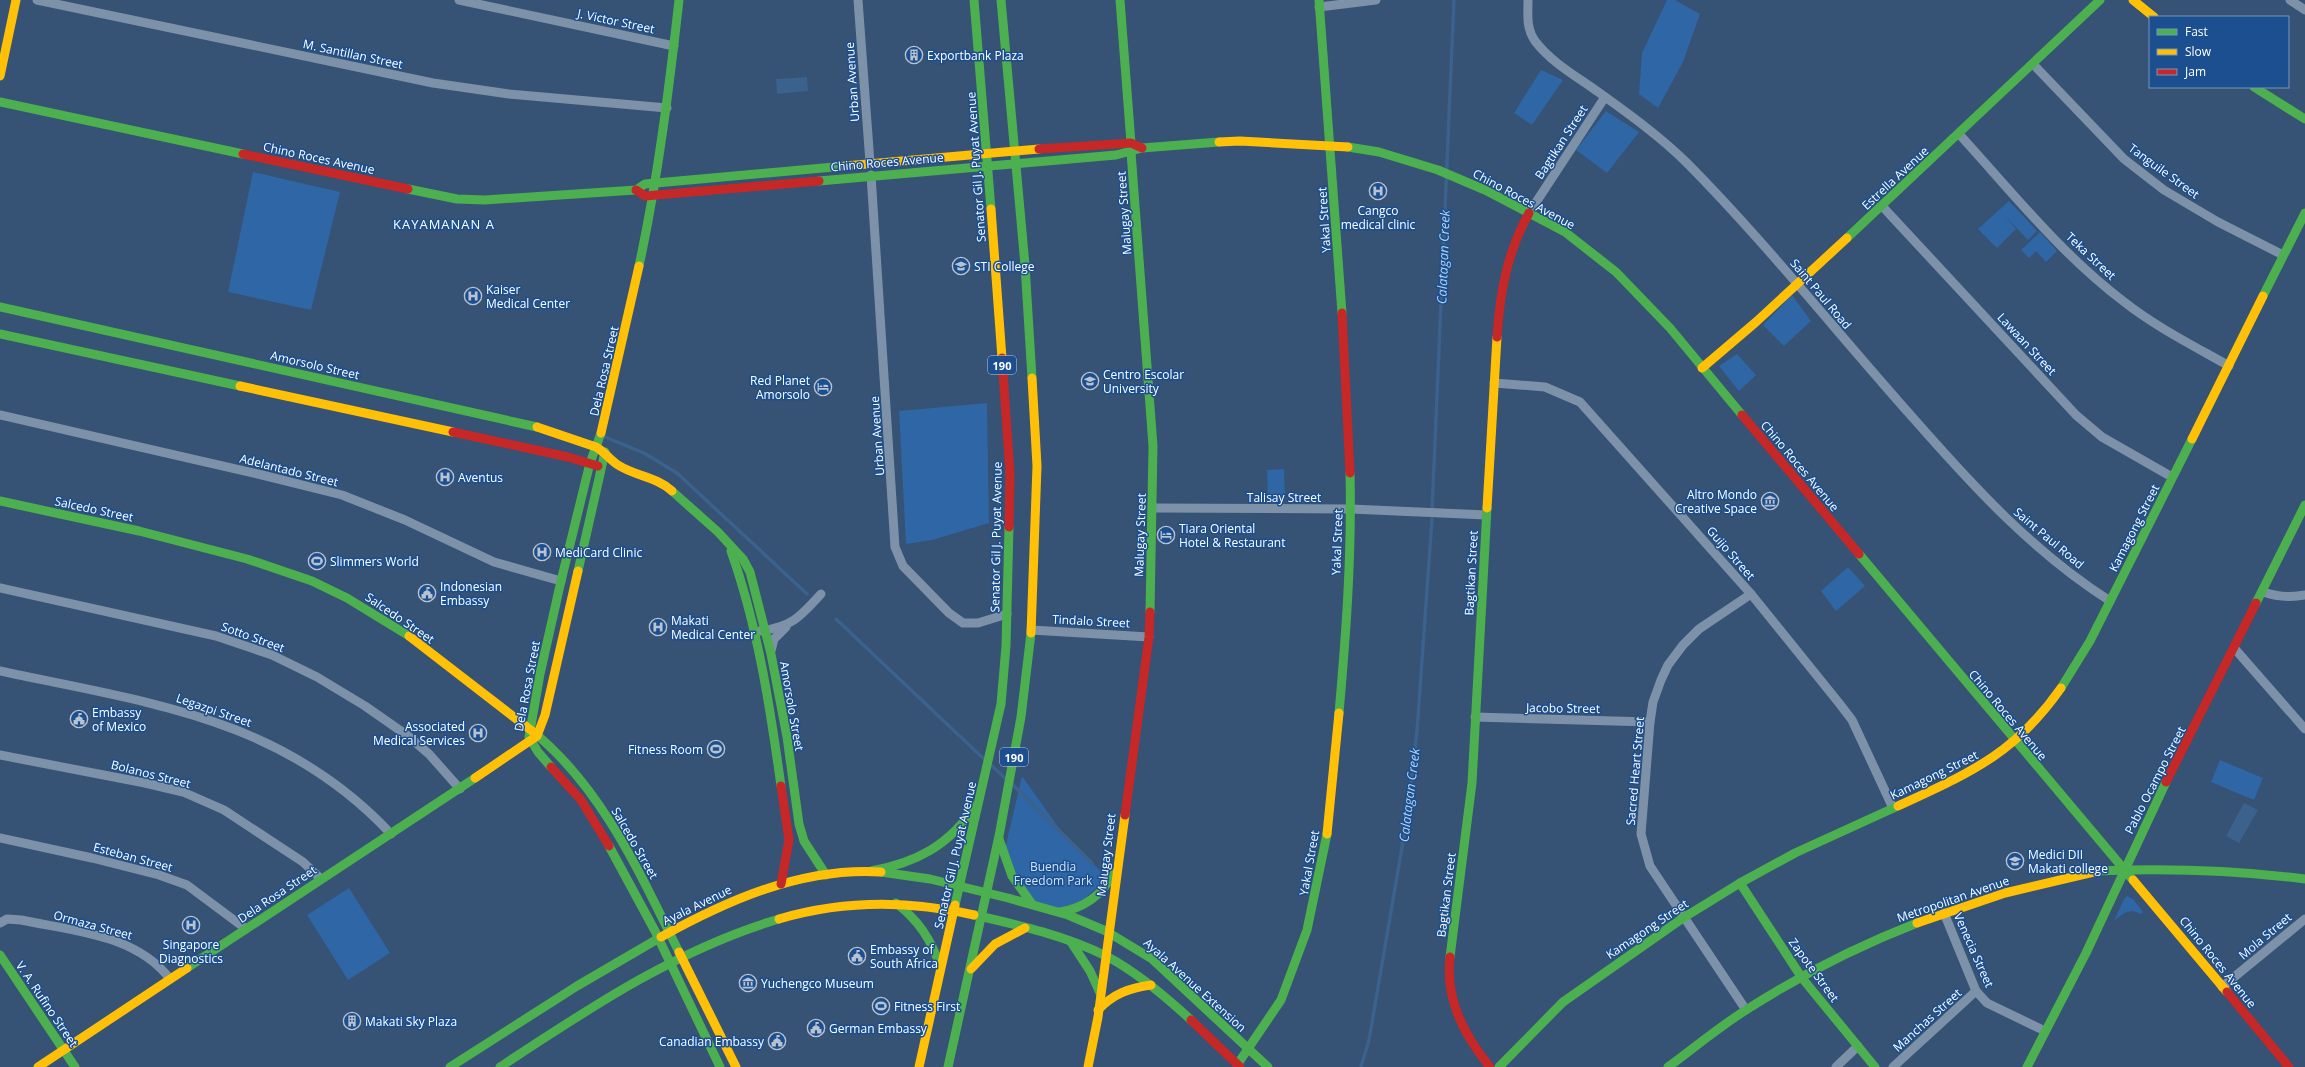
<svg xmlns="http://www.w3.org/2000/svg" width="2305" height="1067" viewBox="0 0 2305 1067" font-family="'Open Sans',sans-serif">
  <rect width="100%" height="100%" fill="#365274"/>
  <!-- green -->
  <g fill="#2f66a5">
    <path d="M1667,0H1675L1700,14L1683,62L1658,108L1639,94L1642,53Z"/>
    <path d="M1541,70L1563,80L1532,125L1514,113Z"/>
    <path d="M1606,111L1639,132L1607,173L1576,150Z"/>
    <path d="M253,172L340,192L311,310L228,292Z"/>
    <path d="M2009,201L2037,231L2028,240L2005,216L2016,229L1997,248L1978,229Z"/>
    <path d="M2040,232L2057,251L2046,262L2036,251L2029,258L2021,250Z"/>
    <path d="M1792,295L1811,321L1784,346L1763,325Z"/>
    <path d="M1737,354L1756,375L1739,391L1719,366Z"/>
    <path d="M987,403L989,523L932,540L906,544L899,411Z"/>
    <path d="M1284,469L1285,497L1268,498L1267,470Z"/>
    <path d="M1848,567L1865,586L1836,611L1821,591Z"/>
    <path d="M2220,760L2263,778L2254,800L2211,782Z"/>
    <path d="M1022,776L1063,834L1108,878L1070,911L1034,904L1002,862Z"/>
    <path d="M349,888L390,953L348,980L307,915Z"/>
    <path d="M2127,896L2133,899L2143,912L2141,914C2129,908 2124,913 2114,921L2124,899Z"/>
  </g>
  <!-- water -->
  <g fill="#3b618d">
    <path d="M807,77L808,91L777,94L776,79Z"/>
    <path d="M2244,803L2258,810L2239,843L2226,836Z"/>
  </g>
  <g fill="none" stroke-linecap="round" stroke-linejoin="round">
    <!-- stream -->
    <g stroke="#3b618d" stroke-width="3.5">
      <path d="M605,437L644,453L677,473L807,594"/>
      <path d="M1432,511L1454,0"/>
      <path d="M836,619L985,760"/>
      <path d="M991,765L1006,779"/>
      <path d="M1012,784L1092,863"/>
      <path d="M1361,1067L1369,1040L1407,818L1417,731L1432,519"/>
    </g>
    <!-- street -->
    <g stroke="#7d92a8" stroke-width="9">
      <path d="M37,0L433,83L509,94L667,108"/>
      <path d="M459,0L674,46"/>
      <path d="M858,0L870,163"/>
      <path d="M1528,0C1528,15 1526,28 1535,41C1550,61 1574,75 1594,89C1626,112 1660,136 1688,164C1768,245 1838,334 1914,419C1973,486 2034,553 2110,601"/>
      <path d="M2290,0L2305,10"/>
      <path d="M1319,7L1376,0"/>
      <path d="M2033,64L2124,159L2164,190L2218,222L2283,255"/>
      <path d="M1959,134C2011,191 2061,254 2123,301C2156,327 2192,345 2229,366"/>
      <path d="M871,175L895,547L903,566L949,613L963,623H978L1007,614"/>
      <path d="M1882,206L2076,415L2102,437L2172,477"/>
      <path d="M1529,213L1605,97"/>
      <path d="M1494,383L1545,387L1580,402L1751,594L1839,703L1852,720L1893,808"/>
      <path d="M0,415L262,475L342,495L405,520L494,562L561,581"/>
      <path d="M1153,508L1351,509L1486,515"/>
      <path d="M0,588L216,636L272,655L317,677L365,706L408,736L429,754L460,789"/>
      <path d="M2263,592C2278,597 2290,598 2305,595"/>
      <path d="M1031,630L1149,637"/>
      <path d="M760,631C792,627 800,617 821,594"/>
      <path d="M2235,649L2305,729"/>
      <path d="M771,651L774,639L786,627"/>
      <path d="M0,671C148,703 282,717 391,834"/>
      <path d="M1475,717L1650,722"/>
      <path d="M0,755L145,783L183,792L224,810L303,862L321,879"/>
      <path d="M0,838L92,858L159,875L187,885L246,929"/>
      <path d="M1944,913L1976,991L1987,1003L2045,1031"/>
      <path d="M0,923L7,919L21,920C72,931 136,934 170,979"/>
      <path d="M2222,987L2305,919"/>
      <path d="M1746,1010L1650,866L1641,834L1650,722L1653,702L1661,680L1668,665L1683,645L1699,629L1751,594"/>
      <path d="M1836,1067L1858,1046"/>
      <path d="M1893,1067L1976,991"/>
    </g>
    <!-- fast -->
    <g stroke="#4caf50" stroke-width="9">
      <path d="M974,0L991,209"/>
      <path d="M1001,0L1025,265L1032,378"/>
      <path d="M1120,0L1131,143"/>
      <path d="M1319,0L1342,313"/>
      <path d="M2254,87L2305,119"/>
      <path d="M0,102L243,154"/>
      <path d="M1348,147L1379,152L1438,170L1485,190L1565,232L1616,272L1670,328L1742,415"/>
      <path d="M1131,152L1153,446L1150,612"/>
      <path d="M819,181L1116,155L1142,148L1219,142"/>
      <path d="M408,189L457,199L485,200L636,190L645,184L845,166"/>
      <path d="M1847,238L2100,0"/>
      <path d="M639,266C658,178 669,89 679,0"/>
      <path d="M2263,296L2305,213"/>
      <path d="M0,307L537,427"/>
      <path d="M0,334L240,386"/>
      <path d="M672,491L718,532L743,559L750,572L771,654L787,737L799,824L804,841L826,875"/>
      <path d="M0,501L139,531L247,559L312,581L347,598L409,636"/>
      <path d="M731,551C758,627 770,707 781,786"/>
      <path d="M1859,554L2133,880"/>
      <path d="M578,571L605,452"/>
      <path d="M2256,603L2305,505"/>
      <path d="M2061,688L2090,641L2192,439"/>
      <path d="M1339,713C1346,634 1352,554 1350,473"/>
      <path d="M532,731C602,787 640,874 679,952"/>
      <path d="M551,767L538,752L529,737L540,674L561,581L590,463L601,433"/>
      <path d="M999,839L1012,876L1032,904"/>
      <path d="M609,846L655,931L720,1067"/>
      <path d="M871,871C916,863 950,845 975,806"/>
      <path d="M2098,871C2171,868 2233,870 2305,879"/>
      <path d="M881,872L930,879L1008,898L1068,915L1106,931L1152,959L1268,1067"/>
      <path d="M1740,883L1802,978L1875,1067"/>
      <path d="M896,903C918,920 931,939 940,966"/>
      <path d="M955,905L1001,704L1006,646L1009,527"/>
      <path d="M1060,912C1085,908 1101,895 1114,874"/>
      <path d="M974,915C1019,925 1067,936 1108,957C1138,973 1165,996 1191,1020"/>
      <path d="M1071,942L1090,971L1100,993"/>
      <path d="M0,955L75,1067"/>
      <path d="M1450,957L1472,783L1487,508"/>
      <path d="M187,968L475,778"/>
      <path d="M1237,1065L1281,1000L1307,930L1327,834"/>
      <path d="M450,1067L577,986L661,937"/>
      <path d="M500,1067C588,1009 677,949 779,919"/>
      <path d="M948,1067L999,836L1021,717L1031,633"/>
      <path d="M1499,1067L1563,1002L1683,918L1740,883L1795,853L1898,806"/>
      <path d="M1668,1067C1694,1048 1719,1027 1746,1010C1799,976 1858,946 1917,923"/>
      <path d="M2027,1067L2086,953L2166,782"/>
    </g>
    <!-- slow -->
    <g stroke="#ffc107" stroke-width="9">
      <path d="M2133,0L2154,17"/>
      <path d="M0,76L16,0"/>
      <path d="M1219,142L1240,141L1348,147"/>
      <path d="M845,166L1039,149"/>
      <path d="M991,209L1002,358"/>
      <path d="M1702,368L1756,322L1847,238"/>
      <path d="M240,386L453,432"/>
      <path d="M537,427L596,447C605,452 610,460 618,465C635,476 657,477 672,491"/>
      <path d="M601,433L639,266"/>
      <path d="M2192,439L2263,296"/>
      <path d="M1487,508L1497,337"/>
      <path d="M1031,633L1037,466L1032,378"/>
      <path d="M409,636L532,731"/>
      <path d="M475,778L537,736L545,715L578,571"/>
      <path d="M1898,806C1969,773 2014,755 2061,688"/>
      <path d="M1327,834L1339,713"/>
      <path d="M2133,880L2227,992"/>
      <path d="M779,919C844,900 908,900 974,915"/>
      <path d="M1917,923L2005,893L2098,871"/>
      <path d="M661,937C728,900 802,867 881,872"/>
      <path d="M679,952L736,1067"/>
      <path d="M971,969L995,944L1025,928"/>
      <path d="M1098,1010C1113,994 1129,988 1151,985"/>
      <path d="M38,1067L187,968"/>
      <path d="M919,1067L955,905"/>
      <path d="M1088,1067L1098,1017L1125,815"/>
    </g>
    <!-- jam -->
    <g stroke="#c62828" stroke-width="9">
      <path d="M1039,149L1131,143L1142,148"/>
      <path d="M243,154L408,189"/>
      <path d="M636,190L645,196L819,181"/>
      <path d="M1342,313L1350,473"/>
      <path d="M1497,337C1500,292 1507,253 1529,213"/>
      <path d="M1002,358L1010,473L1009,527"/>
      <path d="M1742,415L1859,554"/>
      <path d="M453,432L568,457L598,466"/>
      <path d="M551,767L581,800L609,846"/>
      <path d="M2166,782L2256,603"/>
      <path d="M1125,815L1149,637L1150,612"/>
      <path d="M781,884L789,840L781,786"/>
      <path d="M1450,957C1445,999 1464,1035 1490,1067"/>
      <path d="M2227,992L2289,1067"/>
      <path d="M1191,1020L1240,1067"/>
    </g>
  </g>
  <!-- icons -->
  <defs>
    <symbol id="building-ring" viewBox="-11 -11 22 22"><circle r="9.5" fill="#1b4f8f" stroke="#b9c2ce" stroke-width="1.5"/><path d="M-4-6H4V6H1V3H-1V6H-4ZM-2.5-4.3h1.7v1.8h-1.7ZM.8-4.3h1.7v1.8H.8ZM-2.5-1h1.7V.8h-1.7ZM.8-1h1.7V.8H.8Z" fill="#b9c2ce"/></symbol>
    <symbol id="hospital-ring" viewBox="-11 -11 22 22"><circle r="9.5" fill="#1b4f8f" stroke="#b9c2ce" stroke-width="1.5"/><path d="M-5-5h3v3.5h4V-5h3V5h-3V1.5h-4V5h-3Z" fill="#b9c2ce"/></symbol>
    <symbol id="university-ring" viewBox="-11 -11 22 22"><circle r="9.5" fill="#1b4f8f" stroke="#b9c2ce" stroke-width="1.5"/><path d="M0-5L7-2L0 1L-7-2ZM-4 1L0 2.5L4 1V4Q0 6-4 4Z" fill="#b9c2ce"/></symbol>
    <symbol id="hotel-ring" viewBox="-11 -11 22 22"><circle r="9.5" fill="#1b4f8f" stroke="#b9c2ce" stroke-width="1.5"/><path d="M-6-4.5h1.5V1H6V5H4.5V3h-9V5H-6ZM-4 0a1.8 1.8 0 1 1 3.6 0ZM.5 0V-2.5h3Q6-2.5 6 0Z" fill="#b9c2ce"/></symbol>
    <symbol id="museum-ring" viewBox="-11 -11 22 22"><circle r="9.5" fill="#1b4f8f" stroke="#b9c2ce" stroke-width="1.5"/><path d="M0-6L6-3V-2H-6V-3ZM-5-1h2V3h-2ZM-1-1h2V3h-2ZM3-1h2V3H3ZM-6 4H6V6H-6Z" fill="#b9c2ce"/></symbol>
    <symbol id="stadium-ring" viewBox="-11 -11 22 22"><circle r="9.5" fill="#1b4f8f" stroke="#b9c2ce" stroke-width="1.5"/><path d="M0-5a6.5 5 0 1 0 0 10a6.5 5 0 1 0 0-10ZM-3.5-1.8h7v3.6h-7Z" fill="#b9c2ce"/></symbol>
    <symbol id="civic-ring" viewBox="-11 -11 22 22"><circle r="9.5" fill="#1b4f8f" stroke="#b9c2ce" stroke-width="1.5"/><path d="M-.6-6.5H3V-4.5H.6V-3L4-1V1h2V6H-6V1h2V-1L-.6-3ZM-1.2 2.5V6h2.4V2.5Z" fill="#b9c2ce"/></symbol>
  </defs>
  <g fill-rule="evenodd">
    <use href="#building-ring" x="904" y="45" width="20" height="20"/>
    <use href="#hospital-ring" x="1368" y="181" width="20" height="20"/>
    <use href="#university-ring" x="951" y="256" width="20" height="20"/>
    <use href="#hospital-ring" x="463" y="286" width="20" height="20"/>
    <use href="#university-ring" x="1080" y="371" width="20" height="20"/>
    <use href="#hotel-ring" x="813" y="377" width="20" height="20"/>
    <use href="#hospital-ring" x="435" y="467" width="20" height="20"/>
    <use href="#museum-ring" x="1760" y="491" width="20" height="20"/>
    <use href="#hotel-ring" x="1156" y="525" width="20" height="20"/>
    <use href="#hospital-ring" x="532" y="542" width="20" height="20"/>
    <use href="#stadium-ring" x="307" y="551" width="20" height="20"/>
    <use href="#civic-ring" x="417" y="583" width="20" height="20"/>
    <use href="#hospital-ring" x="648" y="617" width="20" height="20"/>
    <use href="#civic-ring" x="69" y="709" width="20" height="20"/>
    <use href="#hospital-ring" x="468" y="723" width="20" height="20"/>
    <use href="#stadium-ring" x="706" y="739" width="20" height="20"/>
    <use href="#university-ring" x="2005" y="851" width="20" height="20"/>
    <use href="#hospital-ring" x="181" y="915" width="20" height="20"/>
    <use href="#civic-ring" x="847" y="946" width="20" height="20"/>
    <use href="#museum-ring" x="738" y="973" width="20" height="20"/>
    <use href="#stadium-ring" x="871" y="996" width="20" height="20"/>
    <use href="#building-ring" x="342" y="1011" width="20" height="20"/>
    <use href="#civic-ring" x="806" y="1018" width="20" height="20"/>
    <use href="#civic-ring" x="767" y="1031" width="20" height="20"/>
  </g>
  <g text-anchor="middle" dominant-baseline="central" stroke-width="3" stroke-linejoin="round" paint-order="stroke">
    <!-- shield labels -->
    <g fill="#1b4f8f" stroke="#bbcadd" stroke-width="1">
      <rect x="988" y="356" width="28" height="18" rx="3"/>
      <rect x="1000" y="748" width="28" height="18" rx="3"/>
    </g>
    <g font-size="11" font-weight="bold" fill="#fff">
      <text x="1002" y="365">190</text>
      <text x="1014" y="757">190</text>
    </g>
    <!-- street labels -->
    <g font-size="12" fill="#fff" stroke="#1b4f8f">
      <text transform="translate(616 21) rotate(12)">J. Victor Street</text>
      <text transform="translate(353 54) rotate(12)">M. Santillan Street</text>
      <text transform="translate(852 82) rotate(-94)">Urban Avenue</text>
      <text transform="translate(1561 142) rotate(-57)">Bagtikan Street</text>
      <text transform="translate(319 158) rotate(12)">Chino Roces Avenue</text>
      <text transform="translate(887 162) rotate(-5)">Chino Roces Avenue</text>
      <text transform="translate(976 167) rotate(-94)">Senator Gil J. Puyat Avenue</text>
      <text transform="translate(2164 171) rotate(36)">Tanguile Street</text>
      <text transform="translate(1895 178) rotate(-43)">Estrella Avenue</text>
      <text transform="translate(1524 199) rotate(28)">Chino Roces Avenue</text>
      <text transform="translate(1124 213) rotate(-94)">Malugay Street</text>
      <text transform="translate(1324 220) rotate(-94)">Yakal Street</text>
      <text transform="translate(2091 256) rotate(43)">Teka Street</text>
      <text transform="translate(1821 294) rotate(50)">Saint Paul Road</text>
      <text transform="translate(2027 344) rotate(47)">Lawaan Street</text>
      <text transform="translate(315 365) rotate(13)">Amorsolo Street</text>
      <text transform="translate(604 371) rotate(-77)">Dela Rosa Street</text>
      <text transform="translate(877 436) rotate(-94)">Urban Avenue</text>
      <text transform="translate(1800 466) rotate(50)">Chino Roces Avenue</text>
      <text transform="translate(289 470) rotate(14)">Adelantado Street</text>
      <text x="1284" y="497">Talisay Street</text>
      <text transform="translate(94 509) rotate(12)">Salcedo Street</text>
      <text transform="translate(2134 528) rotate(-63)">Kamagong Street</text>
      <text transform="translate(1140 535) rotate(-88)">Malugay Street</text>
      <text transform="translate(996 537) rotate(-89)">Senator Gil J. Puyat Avenue</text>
      <text transform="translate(2049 538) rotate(40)">Saint Paul Road</text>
      <text transform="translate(1337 542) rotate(-88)">Yakal Street</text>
      <text transform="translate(1731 553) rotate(49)">Guijo Street</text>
      <text transform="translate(1471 573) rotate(-87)">Bagtikan Street</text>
      <text transform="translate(400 618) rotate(34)">Salcedo Street</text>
      <text transform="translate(1091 621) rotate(3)">Tindalo Street</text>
      <text transform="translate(253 637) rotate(20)">Sotto Street</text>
      <text transform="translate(527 686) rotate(-79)">Dela Rosa Street</text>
      <text transform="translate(792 706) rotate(80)">Amorsolo Street</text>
      <text transform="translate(1563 708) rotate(1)">Jacobo Street</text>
      <text transform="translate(214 710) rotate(19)">Legazpi Street</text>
      <text transform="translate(2008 715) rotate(50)">Chino Roces Avenue</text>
      <text transform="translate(1635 771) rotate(-85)">Sacred Heart Street</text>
      <text transform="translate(151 774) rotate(14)">Bolanos Street</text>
      <text transform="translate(1934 775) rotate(-26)">Kamagong Street</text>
      <text transform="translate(2155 780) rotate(-63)">Pablo Ocampo Street</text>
      <text transform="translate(635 843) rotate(60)">Salcedo Street</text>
      <text transform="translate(955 855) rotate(-77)">Senator Gil J. Puyat Avenue</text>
      <text transform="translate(1106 855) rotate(-83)">Malugay Street</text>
      <text transform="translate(133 857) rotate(15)">Esteban Street</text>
      <text transform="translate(1309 863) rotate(-80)">Yakal Street</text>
      <text transform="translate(277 894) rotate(-34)">Dela Rosa Street</text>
      <text transform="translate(1446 895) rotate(-83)">Bagtikan Street</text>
      <text transform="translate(1953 899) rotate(-19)">Metropolitan Avenue</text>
      <text transform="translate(697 905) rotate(-26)">Ayala Avenue</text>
      <text transform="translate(93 925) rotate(15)">Ormaza Street</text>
      <text transform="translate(1647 929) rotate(-34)">Kamagong Street</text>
      <text transform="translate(2265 936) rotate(-40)">Mola Street</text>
      <text transform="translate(1974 950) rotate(66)">Venecia Street</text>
      <text transform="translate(2218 962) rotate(51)">Chino Roces Avenue</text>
      <text transform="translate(1814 970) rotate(54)">Zapote Street</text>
      <text transform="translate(1195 985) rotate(42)">Ayala Avenue Extension</text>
      <text transform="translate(47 1004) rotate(56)">V. A. Rufino Street</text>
      <text transform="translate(1927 1020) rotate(-42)">Manchas Street</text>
    </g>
    <!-- poi labels -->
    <g font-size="12" fill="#fff" stroke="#1b4f8f" text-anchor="start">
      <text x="927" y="55">Exportbank Plaza</text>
      <text x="1378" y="210" text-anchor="middle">Cangco<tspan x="1378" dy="14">medical clinic</tspan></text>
      <text x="974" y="266">STI College</text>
      <text x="486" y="289">Kaiser<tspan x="486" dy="14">Medical Center</tspan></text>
      <text x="1103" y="374">Centro Escolar<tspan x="1103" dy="14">University</tspan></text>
      <text x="810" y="380" text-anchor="end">Red Planet<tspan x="810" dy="14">Amorsolo</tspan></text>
      <text x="458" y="477">Aventus</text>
      <text x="1757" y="494" text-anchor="end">Altro Mondo<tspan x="1757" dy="14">Creative Space</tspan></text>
      <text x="1179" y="528">Tiara Oriental<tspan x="1179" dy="14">Hotel &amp; Restaurant</tspan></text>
      <text x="555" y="552">MediCard Clinic</text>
      <text x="330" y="561">Slimmers World</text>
      <text x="440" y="586">Indonesian<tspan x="440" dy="14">Embassy</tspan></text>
      <text x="671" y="620">Makati<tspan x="671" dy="14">Medical Center</tspan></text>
      <text x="92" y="712">Embassy<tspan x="92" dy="14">of Mexico</tspan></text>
      <text x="465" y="726" text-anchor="end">Associated<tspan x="465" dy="14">Medical Services</tspan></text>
      <text x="703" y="749" text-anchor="end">Fitness Room</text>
      <text x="2028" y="854">Medici DII<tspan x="2028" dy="14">Makati college</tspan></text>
      <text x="191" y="944" text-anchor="middle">Singapore<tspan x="191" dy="14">Diagnostics</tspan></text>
      <text x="870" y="949">Embassy of<tspan x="870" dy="14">South Africa</tspan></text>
      <text x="761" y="983">Yuchengco Museum</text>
      <text x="894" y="1006">Fitness First</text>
      <text x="365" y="1021">Makati Sky Plaza</text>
      <text x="829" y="1028">German Embassy</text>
      <text x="764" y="1041" text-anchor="end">Canadian Embassy</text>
    </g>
    <!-- park labels -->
    <g font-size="12" fill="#cfe3fa" stroke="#1b4f8f">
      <text x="1053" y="866">Buendia<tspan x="1053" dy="14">Freedom Park</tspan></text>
    </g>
    <!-- neighbourhood labels -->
    <g font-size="13" letter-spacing="1" fill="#fff" stroke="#1b4f8f">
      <text x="444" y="224">KAYAMANAN A</text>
    </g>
    <!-- water labels -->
    <g font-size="13" font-style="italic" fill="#b5d3f5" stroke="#1b4f8f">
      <text transform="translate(1443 257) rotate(-88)">Calatagan Creek</text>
      <text transform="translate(1409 795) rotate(-83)">Calatagan Creek</text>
    </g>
  </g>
  <!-- legend -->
  <rect x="2149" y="16" width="140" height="72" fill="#1b4f8f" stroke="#7695bc"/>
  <rect x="2157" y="29" width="20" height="6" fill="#4caf50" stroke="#7695bc"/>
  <text x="2185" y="36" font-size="12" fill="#ffffff">Fast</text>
  <rect x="2157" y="49" width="20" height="6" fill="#ffc107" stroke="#7695bc"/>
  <text x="2185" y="56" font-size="12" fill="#ffffff">Slow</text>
  <rect x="2157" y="69" width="20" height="6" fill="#c62828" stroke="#7695bc"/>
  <text x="2185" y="76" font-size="12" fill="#ffffff">Jam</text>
</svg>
